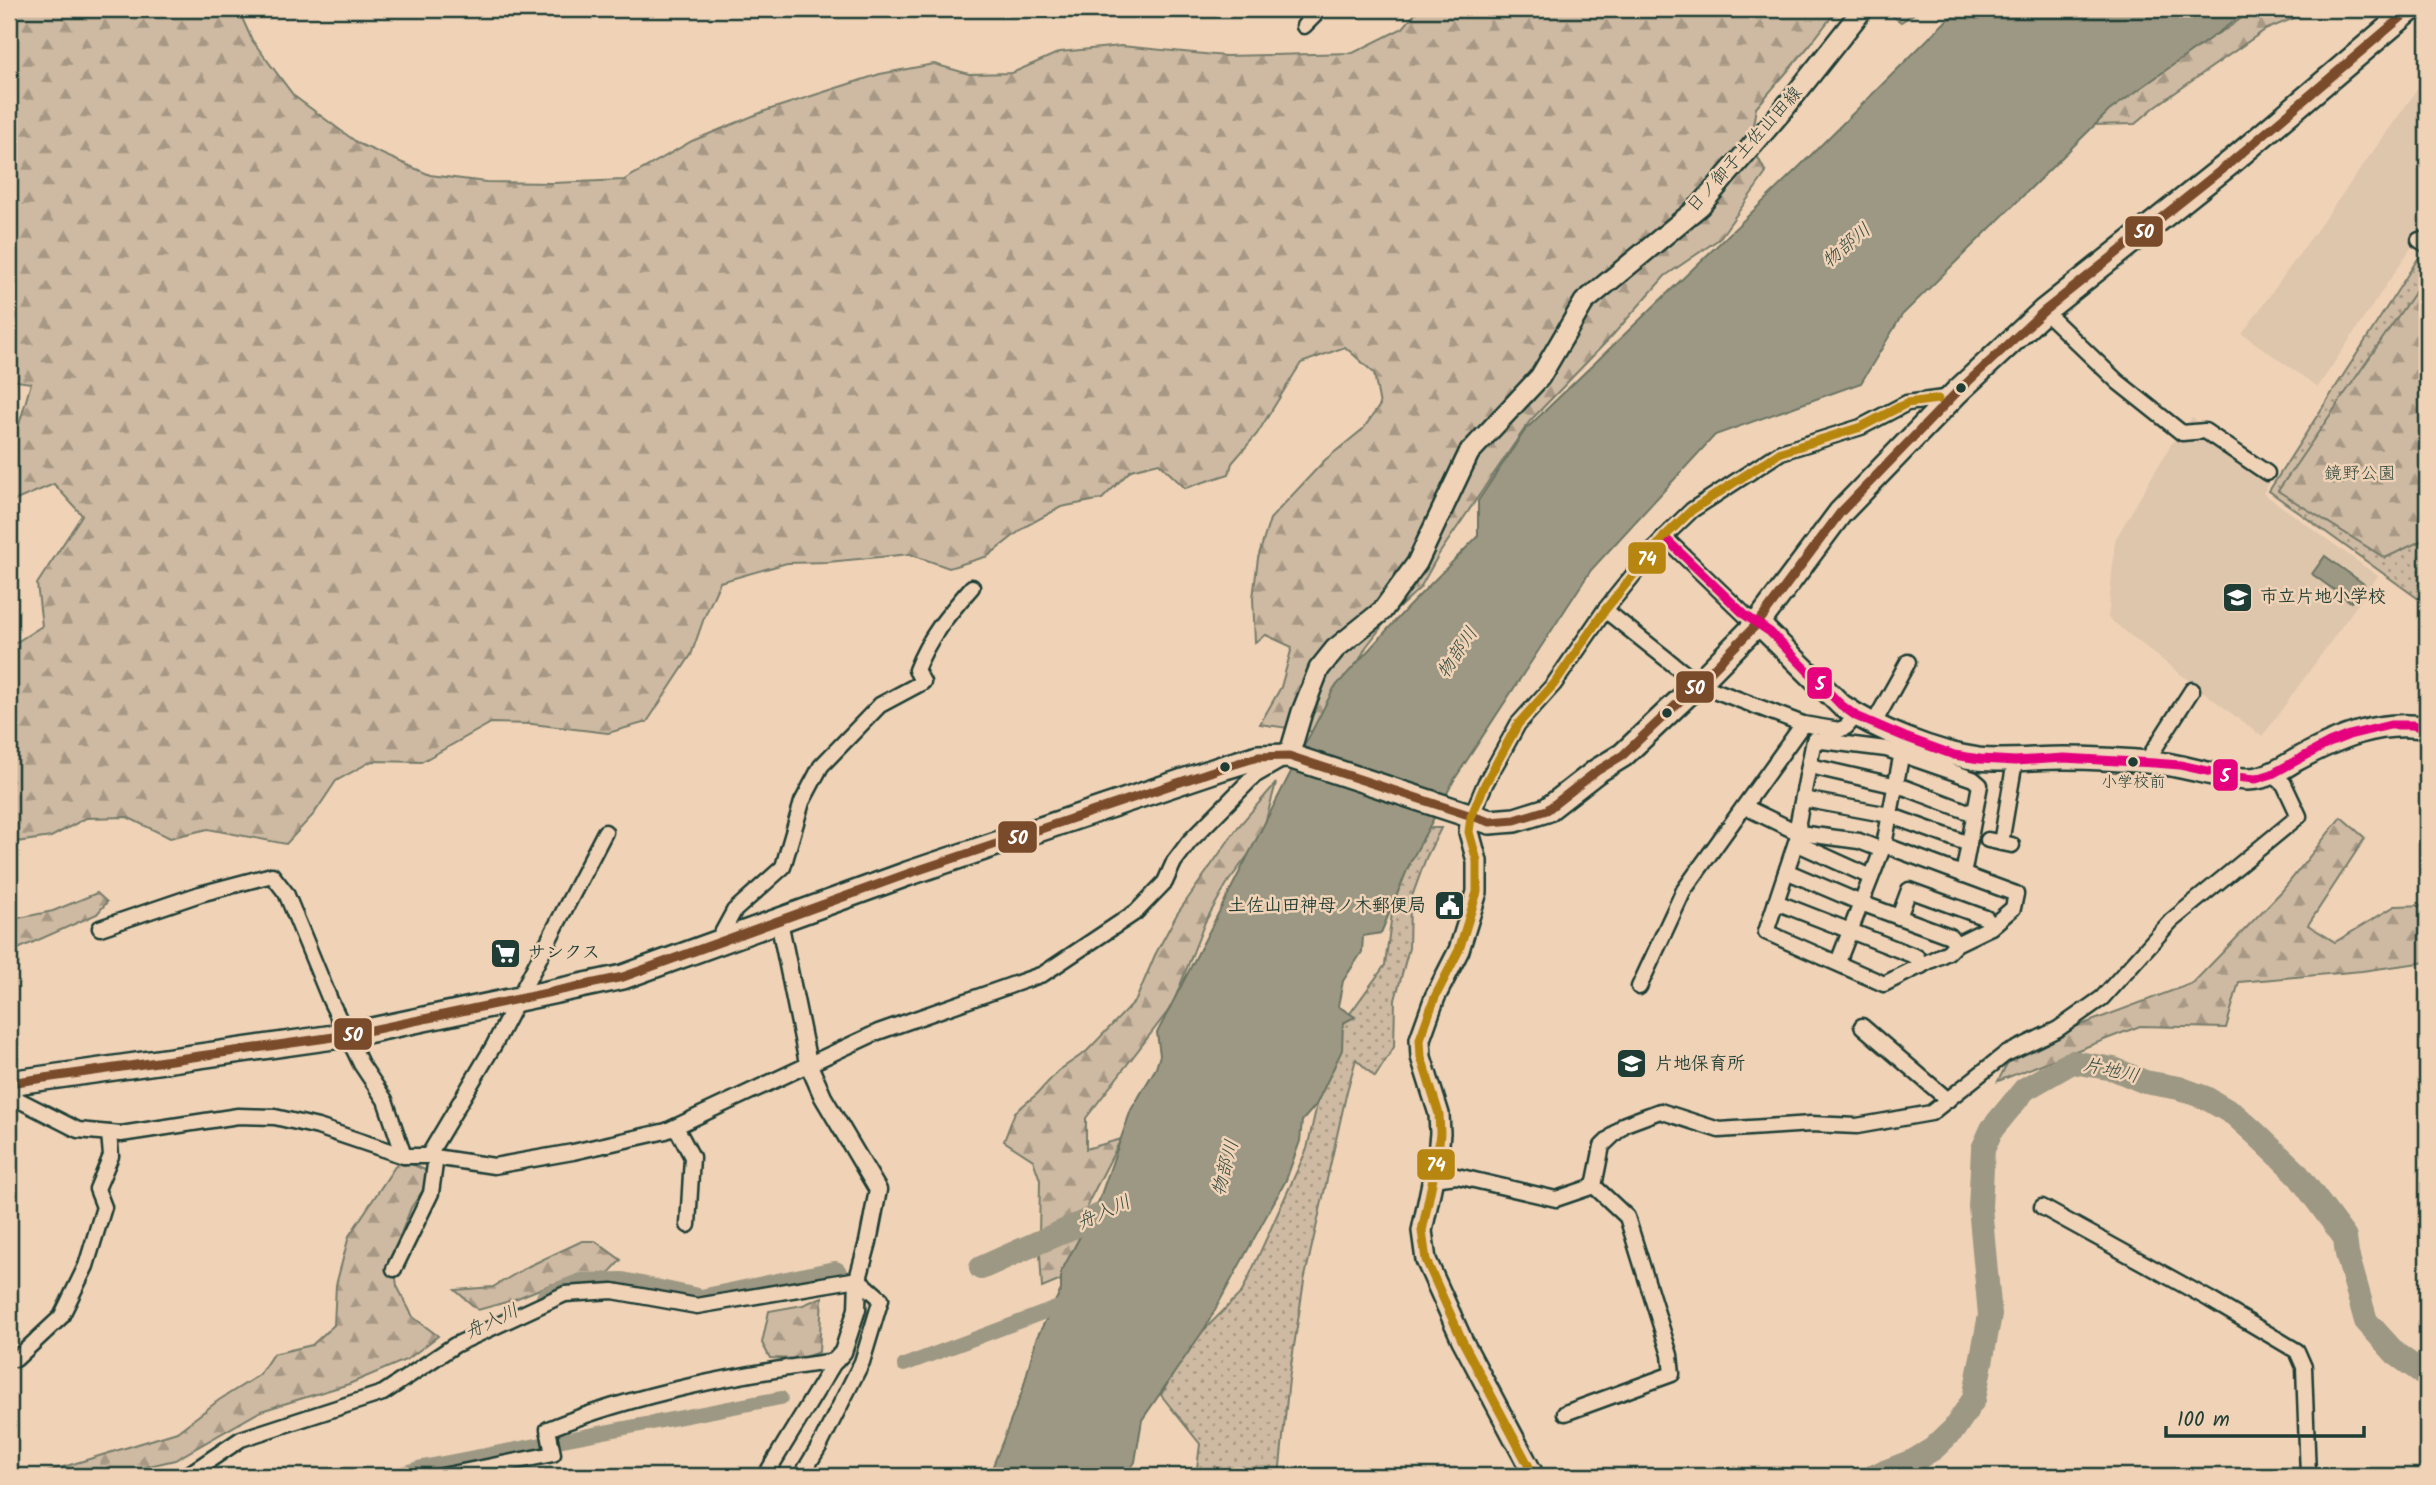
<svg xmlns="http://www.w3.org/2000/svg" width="2436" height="1485" viewBox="0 0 2436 1485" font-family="Kalam,'Klee One',sans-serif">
  <defs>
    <pattern id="grass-dots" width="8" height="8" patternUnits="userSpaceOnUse" patternTransform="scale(1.75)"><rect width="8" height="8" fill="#cebaa2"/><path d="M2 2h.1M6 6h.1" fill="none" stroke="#a79885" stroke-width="1.8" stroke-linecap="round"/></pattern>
    <pattern id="forest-firs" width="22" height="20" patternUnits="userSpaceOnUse" patternTransform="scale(1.75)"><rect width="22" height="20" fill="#cebaa2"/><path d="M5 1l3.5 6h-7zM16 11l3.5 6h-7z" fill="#a79885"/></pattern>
  </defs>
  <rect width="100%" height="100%" fill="#f0d3b7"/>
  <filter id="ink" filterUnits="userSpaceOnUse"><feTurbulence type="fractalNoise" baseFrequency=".0143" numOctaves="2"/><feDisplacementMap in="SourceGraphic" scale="14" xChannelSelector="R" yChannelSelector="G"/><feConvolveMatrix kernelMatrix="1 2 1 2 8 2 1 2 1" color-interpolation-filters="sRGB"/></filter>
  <g filter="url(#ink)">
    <!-- built -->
    <g fill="#dec6ac">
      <path d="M2427,76V250L2415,242L2318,387L2242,334Z"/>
      <path d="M2192,418L2274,475L2263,493L2378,576L2262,737L2108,618L2115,540L2171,444Z"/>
    </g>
    <!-- grass -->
    <g fill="url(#grass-dots)" stroke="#767c6b" stroke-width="2">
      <path d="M2419,257L2427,262V605L2269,491Z"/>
      <path d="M1424,828H1441L1426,858L1410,902L1409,948L1395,1000L1394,1047L1375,1077L1356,1059L1347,1091L1304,1281L1289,1379L1279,1476H1196L1200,1444L1161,1395L1190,1344L1242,1292L1307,1149L1323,1078L1346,1019L1385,965L1396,884Z"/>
    </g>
    <!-- forest -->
    <g fill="url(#forest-firs)" stroke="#767c6b" stroke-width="2">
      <path d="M9,9H238L252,40L294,96L359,144L430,175L486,182L553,183L624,180L692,141L765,111L880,74L934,64L969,74L1012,73L1060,52L1121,46L1225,56L1353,53L1403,28L1419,9H1851L1833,15L1809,46L1756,108L1750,142L1766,173L1719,239L1665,276L1612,336L1530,421L1439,554L1420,588L1390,616L1366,647L1322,733L1260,724L1281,687L1292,647L1266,635L1255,642L1253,598L1258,558L1270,519L1325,460L1363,429L1380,405L1374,373L1345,347L1301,363L1257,434L1232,463L1229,474L1185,488L1159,463L1131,470L1102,499L1061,507L1026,526L988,556L949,568L910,554L828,562L787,563L720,582L704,618L691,655L647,722L608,733L532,724L491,723L421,762L372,761L336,781L314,814L286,844L208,829L170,838L127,817L86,818L51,837L9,843V647L42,626L37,584L82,515L54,484L9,503V432L19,425L31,383L9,380Z"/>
      <path d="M1883,9H1921L1901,22Z"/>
      <path d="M2254,9H2316L2265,30L2156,106L2135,124L2092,125L2115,96L2177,56L2228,28Z"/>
      <path d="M2418,287L2425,331L2427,332V475L2419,490L2427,502V538L2385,558L2278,491Z"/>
      <path d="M1276,783L1261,838L1228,882L1205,922L1172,1006L1086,1118V1149L1121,1139L1089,1201L1068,1277L1042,1288L1039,1238L1040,1180L1033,1160L1004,1141L1015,1112L1037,1094L1058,1071L1087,1051L1136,1000L1155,955L1177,914L1238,827Z"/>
      <path d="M2341,817L2365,838L2308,925L2335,942L2395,906L2427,905V962L2362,971L2239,982L2226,1028L2140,1026L1998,1081L2014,1050L2193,983L2282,891Z"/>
      <path d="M97,893L107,902L97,914L9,953V920L53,911Z"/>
      <path d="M400,1159L434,1174L411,1208L393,1254L397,1286L413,1317L438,1336L408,1359L349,1384L261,1411L175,1460L106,1476H34L177,1432L219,1400L259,1375L273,1354L312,1345L334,1325L336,1285L349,1236Z"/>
      <path d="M582,1241H595L621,1260L606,1276L585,1283L552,1284L510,1301L478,1310L455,1290L493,1287L529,1266Z"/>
      <path d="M822,1297L819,1352L799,1359L770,1358L762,1343L769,1311L803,1305Z"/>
    </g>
    <!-- water -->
    <g fill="#9d9883" stroke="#6b7463" stroke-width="2">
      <path d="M1964,9H2251L2109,111L1902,315L1861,383L1715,435L1591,570L1454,780L1410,863L1381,933L1363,936L1362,952L1343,981L1338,1006L1355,1017L1343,1023L1342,1050L1316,1105L1302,1121L1300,1141L1286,1180L1205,1328L1142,1420L1135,1462L1126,1476H989L1022,1392L1036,1339L1061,1290V1272L1098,1203L1131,1110L1156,1068L1160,1055L1157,1033L1334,688L1408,607L1478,536V501L1526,429L1800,166L1947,20Z"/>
      <path d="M2325,556L2364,584L2351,602L2312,574Z"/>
    </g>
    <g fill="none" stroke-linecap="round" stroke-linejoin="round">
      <!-- canal -->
      <g stroke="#9d9883" stroke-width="14">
        <path d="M904,1365L1069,1303"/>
        <path d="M394,1476L422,1467L781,1398"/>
      </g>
      <!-- river -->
      <g stroke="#9d9883" stroke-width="24">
        <path d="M981,1268L1118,1207"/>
        <path d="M548,1298L582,1285L622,1284L702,1301L835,1273"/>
        <path d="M1874,1476L1913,1461L1933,1449L1954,1429L1974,1399L1990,1315L1980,1207L1983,1149L1992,1129L2025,1089L2072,1062L2114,1069L2145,1082L2179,1088L2206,1098L2235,1115L2255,1133L2296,1172L2345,1238L2347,1254L2366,1321L2396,1354L2427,1376"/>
      </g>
      <defs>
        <g id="minor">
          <path d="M1304,26L1314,16L1316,9"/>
          <path d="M2419,240L2427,245"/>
          <path d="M2044,311L2118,382L2182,433L2205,431L2267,473"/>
          <path d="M1664,537L1745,615L1758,623"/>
          <path d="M1605,610L1698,684L1803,724L1839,730L1846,727L1856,716"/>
          <path d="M1874,723L1908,662"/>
          <path d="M2146,762L2192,690"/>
          <path d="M1810,766L1906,788L1974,814"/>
          <path d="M1803,799L1889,815L1969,844"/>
          <path d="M1745,807L1799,833L1859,841L1882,850"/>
          <path d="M1471,817L1485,784L1518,724L1554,684L1605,610L1664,537L1692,510L1781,452L1861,427L1907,403L1951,397"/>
          <path d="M1988,840L2012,845"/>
          <path d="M1796,843L1871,877"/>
          <path d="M2001,843L2015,761"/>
          <path d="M1884,845L2016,894L2013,908L1991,927L1956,944L1948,952L1884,984L1766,932L1799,833L1798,822L1814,740L1886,749L1973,779L1980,785L1963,875"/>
          <path d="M1786,871L1861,903L1950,936L1956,944"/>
          <path d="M1776,902L1917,957L1921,966"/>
          <path d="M1899,917L1909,890L1986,918L1991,927"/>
          <path d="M100,928L200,894L272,875L286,893L330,1000L361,1064L385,1100L404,1156"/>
          <path d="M716,944L734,911L783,867L802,802L821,766L880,705L923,682L916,670C930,635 948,615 972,587"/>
          <path d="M1838,962L1884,845L1903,747"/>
          <path d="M1639,987L1684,890L1803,724"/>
          <path d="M1862,1026L1948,1100"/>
          <path d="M9,1095L78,1130L121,1134L238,1116L275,1117L318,1127L404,1156H428L494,1166L573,1152L666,1131L878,1032L1043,974L1136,912L1165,882L1174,862L1189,842L1254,776L1282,760"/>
          <path d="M676,1127L692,1157L688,1225"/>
          <path d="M428,1156L494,1045L605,832"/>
          <path d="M1432,1179L1457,1176L1556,1199L1594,1186"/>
          <path d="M1594,1186L1602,1146L1625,1124L1660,1111L1719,1130L1811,1124L1857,1126L1931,1113L2004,1055L2058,1029L2102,998L2171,921L2299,816L2284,784L2272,774"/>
          <path d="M2042,1207L2209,1299L2297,1351L2304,1367L2308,1476"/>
          <path d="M394,1269L431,1193L436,1157"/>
          <path d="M16,1359L61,1317L86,1266L104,1207L97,1189L111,1156L109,1133"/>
          <path d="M1565,1413L1672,1374L1670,1355L1627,1217L1594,1186"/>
          <path d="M186,1476L241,1439L383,1393L455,1345L565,1294L613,1291L697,1306L858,1279L881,1299L862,1362L820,1445L801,1476"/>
          <path d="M442,1476L553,1454L548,1429C638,1393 739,1374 835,1361"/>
          <path d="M765,1476L835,1361"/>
        </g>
        <path id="tertiary" d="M779,921L808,1063L823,1097L878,1190L868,1242L858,1279L857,1309L843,1352L835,1361"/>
        <g id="secondary">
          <path d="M1289,756L1302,712L1319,669L1335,649L1382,611L1417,563L1469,453L1540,377L1584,302L1700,206L1783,110L1863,9"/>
          <path d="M1471,817L1469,832L1477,861V892L1459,950L1435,997L1420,1039L1421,1057L1439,1114L1440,1133L1438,1154L1422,1231L1426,1260L1462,1340L1534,1476"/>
        </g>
        <path id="primary" d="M1758,623L1841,705C1877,730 1935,753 1978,759C2007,762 2035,758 2063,758C2095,758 2127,760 2159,763C2187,766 2233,783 2258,778C2273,775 2284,767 2296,760C2337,738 2380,719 2427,728"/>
        <path id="trunk" d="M9,1083L348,1035L623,977L907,874L1222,768L1258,757L1289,756L1490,822L1515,820L1547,810L1597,771L1623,755L1698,684L1758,623L1840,513L1957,392L2044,311L2230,163L2411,9"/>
      </defs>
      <!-- minor casing -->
      <use href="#minor" stroke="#1f3d34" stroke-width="19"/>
      <!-- tertiary casing -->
      <use href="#tertiary" stroke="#1f3d34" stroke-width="21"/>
      <!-- secondary casing -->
      <use href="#secondary" stroke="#1f3d34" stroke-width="24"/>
      <!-- primary casing -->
      <use href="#primary" stroke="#1f3d34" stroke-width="26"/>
      <!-- trunk casing -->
      <use href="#trunk" stroke="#1f3d34" stroke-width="28"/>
      <!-- minor -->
      <use href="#minor" stroke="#f0d3b7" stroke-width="14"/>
      <!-- tertiary -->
      <use href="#tertiary" stroke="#f0d3b7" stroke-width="16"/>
      <!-- secondary -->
      <use href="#secondary" stroke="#f0d3b7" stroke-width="19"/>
      <!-- primary -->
      <use href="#primary" stroke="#f0d3b7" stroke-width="21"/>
      <!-- trunk -->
      <use href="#trunk" stroke="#f0d3b7" stroke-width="23"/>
      <defs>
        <path id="bus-1" d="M9,1083L348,1035L623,977L907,874L1222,768L1258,757L1289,756L1490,822L1515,820L1547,810L1597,771L1623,755L1698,684L1758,623L1840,513L1957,392L2044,311L2230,163L2411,9"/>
        <path id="bus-2" d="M1664,537L1745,615L1770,632L1841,705L1856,716L1905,737L1954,755L1980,759L2015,761L2064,758L2154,763L2180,765L2235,777L2256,779L2272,774L2329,743L2349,735L2390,725H2412L2427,728"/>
        <path id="bus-3" d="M1534,1476L1462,1340L1426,1260L1422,1231L1438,1154L1440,1133L1439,1114L1421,1057L1420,1039L1435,997L1459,950L1477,892V861L1469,832L1471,817L1485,784L1518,724L1554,684L1605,610L1664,537L1692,510L1781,452L1861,427L1907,403L1938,399"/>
      </defs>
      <!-- bus-1 casing -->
      <use href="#bus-1" stroke="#f0d3b7" stroke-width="14"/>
      <!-- bus-2 casing -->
      <use href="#bus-2" stroke="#f0d3b7" stroke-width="14"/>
      <!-- bus-3 casing -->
      <use href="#bus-3" stroke="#f0d3b7" stroke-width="14"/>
      <!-- bus-1 -->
      <use href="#bus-1" stroke="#7a4b2a" stroke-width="9"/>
      <!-- bus-2 -->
      <use href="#bus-2" stroke="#e5007d" stroke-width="9"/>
      <!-- bus-3 -->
      <use href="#bus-3" stroke="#b68610" stroke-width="9"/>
    </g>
  </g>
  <!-- icons -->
  <defs>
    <symbol id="school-square" viewBox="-11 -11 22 22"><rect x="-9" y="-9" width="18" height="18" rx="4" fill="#1f3d34" stroke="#f0d3b7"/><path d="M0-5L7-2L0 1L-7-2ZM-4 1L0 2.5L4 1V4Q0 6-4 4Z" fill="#fff"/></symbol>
    <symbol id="civic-square" viewBox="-11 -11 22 22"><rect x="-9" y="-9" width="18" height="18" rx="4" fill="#1f3d34" stroke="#f0d3b7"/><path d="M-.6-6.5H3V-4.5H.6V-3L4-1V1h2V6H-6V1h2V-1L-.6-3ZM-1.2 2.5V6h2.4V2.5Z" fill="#fff"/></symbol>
    <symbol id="supermarket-square" viewBox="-11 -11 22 22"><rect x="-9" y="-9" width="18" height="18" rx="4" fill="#1f3d34" stroke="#f0d3b7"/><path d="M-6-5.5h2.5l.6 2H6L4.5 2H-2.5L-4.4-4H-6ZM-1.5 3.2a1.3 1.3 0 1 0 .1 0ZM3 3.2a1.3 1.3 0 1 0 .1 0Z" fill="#fff"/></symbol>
  </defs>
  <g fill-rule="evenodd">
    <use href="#school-square" x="2220" y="580" width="35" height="35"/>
    <use href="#civic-square" x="1432" y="888" width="35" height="35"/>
    <use href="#supermarket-square" x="488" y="936" width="35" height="35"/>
    <use href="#school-square" x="1614" y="1046" width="35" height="35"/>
  </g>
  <!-- markers -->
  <g fill="#1f3d34" stroke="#f0d3b7" stroke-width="2.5">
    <circle cx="1961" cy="388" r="6"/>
    <circle cx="1667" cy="713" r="6"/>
    <circle cx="2133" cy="762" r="6"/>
    <circle cx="1225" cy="767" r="6"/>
  </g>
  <g text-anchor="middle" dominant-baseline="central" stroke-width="5" stroke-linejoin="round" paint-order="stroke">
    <!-- bus labels -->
    <g font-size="16" fill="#1f3d34" stroke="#f0d3b7">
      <text x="2133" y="782">小学校前</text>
    </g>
    <!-- street labels -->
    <g font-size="18" fill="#1f3d34" stroke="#f0d3b7">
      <text transform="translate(1745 150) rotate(-48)">日ノ御子土佐山田線</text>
    </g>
    <!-- park labels -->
    <g font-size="18" fill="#304a3f" stroke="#f0d3b7">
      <text x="2360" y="474">鏡野公園</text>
    </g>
    <!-- poi labels -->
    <g font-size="18" font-weight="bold" fill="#1f3d34" stroke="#f0d3b7" text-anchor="start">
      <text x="2260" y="597">市立片地小学校</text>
      <text x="1426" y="906" text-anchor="end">土佐山田神母ノ木郵便局</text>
      <text x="528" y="953">サンクス</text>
      <text x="1655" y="1064">片地保育所</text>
    </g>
    <!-- water labels -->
    <g font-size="19" font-style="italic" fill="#324b40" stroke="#f0d3b7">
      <text transform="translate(1847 246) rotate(-40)">物部川</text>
      <text transform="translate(1458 653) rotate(-56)">物部川</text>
      <text transform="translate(2111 1071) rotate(13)">片地川</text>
      <text transform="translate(1226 1168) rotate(-75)">物部川</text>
      <text transform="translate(1104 1213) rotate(-24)">舟入川</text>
      <text transform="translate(492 1322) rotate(-25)">舟入川</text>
    </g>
  </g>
  <g stroke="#f0d3b7" stroke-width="2.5">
    <rect x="2124" y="215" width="40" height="33" rx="7" fill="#7a4b2a"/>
    <rect x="1627" y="541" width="40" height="34" rx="7" fill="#b68610"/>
    <rect x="1806" y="666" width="27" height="34" rx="7" fill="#e5007d"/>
    <rect x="1675" y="670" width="40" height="34" rx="7" fill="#7a4b2a"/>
    <rect x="2212" y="758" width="27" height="34" rx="7" fill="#e5007d"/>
    <rect x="997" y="820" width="41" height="34" rx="7" fill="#7a4b2a"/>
    <rect x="333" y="1017" width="40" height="34" rx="7" fill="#7a4b2a"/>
    <rect x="1416" y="1148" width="40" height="33" rx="7" fill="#b68610"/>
  </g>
  <g font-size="19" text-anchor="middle" font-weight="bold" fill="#fff">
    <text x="2144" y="238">50</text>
    <text x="1647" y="565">74</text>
    <text x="1820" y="690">5</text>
    <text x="1695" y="694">50</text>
    <text x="2225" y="782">5</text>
    <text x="1018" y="844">50</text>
    <text x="353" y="1041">50</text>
    <text x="1436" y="1171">74</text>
  </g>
  <!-- margin -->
  <rect width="2436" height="1485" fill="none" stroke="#f0d3b7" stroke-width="35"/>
  <rect x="18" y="18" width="2401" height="1450" fill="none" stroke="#1f3d34" stroke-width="2.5" filter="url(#ink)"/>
  <!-- scale -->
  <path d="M2166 1426v10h198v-10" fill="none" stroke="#1f3d34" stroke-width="3.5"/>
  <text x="2177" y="1426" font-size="21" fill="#1f3d34" stroke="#f0d3b7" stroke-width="5" paint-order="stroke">100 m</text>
</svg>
